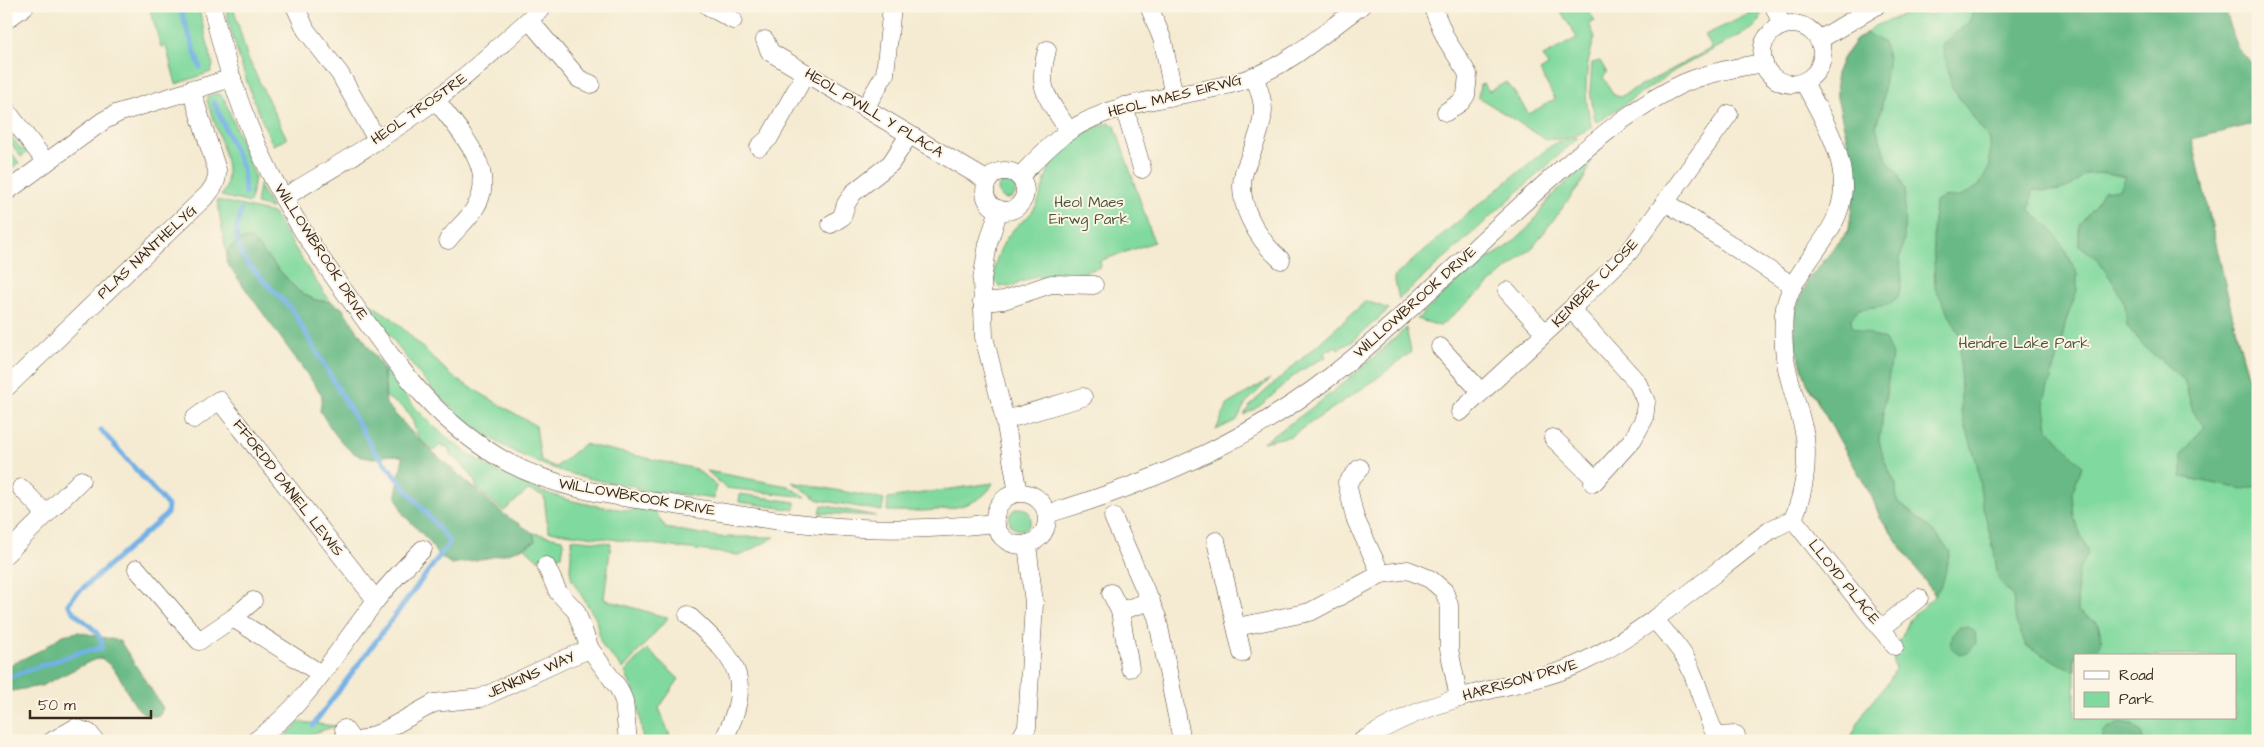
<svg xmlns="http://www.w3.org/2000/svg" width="2264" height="747" viewBox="0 0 2264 747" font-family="'Architects Daughter',sans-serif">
  <rect width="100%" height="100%" fill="#fcf5e5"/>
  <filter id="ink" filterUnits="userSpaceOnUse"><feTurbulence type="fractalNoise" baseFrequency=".02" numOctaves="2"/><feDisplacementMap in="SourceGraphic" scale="10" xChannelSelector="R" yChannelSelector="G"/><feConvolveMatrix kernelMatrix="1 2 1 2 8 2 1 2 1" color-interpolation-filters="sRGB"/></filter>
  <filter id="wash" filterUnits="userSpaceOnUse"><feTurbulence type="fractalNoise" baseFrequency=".0096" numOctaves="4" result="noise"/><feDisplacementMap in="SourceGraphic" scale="20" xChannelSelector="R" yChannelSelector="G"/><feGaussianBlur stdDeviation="1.12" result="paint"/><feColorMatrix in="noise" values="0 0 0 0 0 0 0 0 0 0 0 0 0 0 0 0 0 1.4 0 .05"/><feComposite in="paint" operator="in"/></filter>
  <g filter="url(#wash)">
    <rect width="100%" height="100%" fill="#f5ebd2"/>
    <!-- green -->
    <g fill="#80d99e" stroke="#5e825e" fill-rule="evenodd">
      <path d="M149,6H198L213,65L211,72L176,84L166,46L161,47Z"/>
      <path d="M225,6H233L247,56L287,139L273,145C252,101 236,54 225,6Z"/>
      <path d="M1562,6H1586L1595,21L1589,24L1595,37C1585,67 1583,93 1591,124V128C1578,136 1560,141 1545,139L1478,97L1480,85L1484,84L1489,91L1507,82L1529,114L1555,99L1540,71L1548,66L1543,56L1577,38L1559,8Z"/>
      <path d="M1957,6H2212L2192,139L2237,336L2258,411V741H1849L1865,710L1889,681L1895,670L1893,656L1910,619L1935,595L1880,517L1872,497L1807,383L1794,340V313L1808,280L1849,230L1854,192L1852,160L1837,97L1836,74L1842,59L1855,41L1875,26L1923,7L1925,13L1929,15ZM2075,656H2235V718H2075Z"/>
      <path d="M1762,8L1760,21L1752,29L1677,69L1598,122L1595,121L1590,91L1592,63L1600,61L1607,73L1603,77L1614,95L1620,97L1712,48L1705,35Z"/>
      <path d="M215,94H220L224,98L255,177L250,203L221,196C239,177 214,124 207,101L208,96Z"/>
      <path d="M1110,123L1115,126L1154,242L1100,261L1101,267L1074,275L1040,278L1038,275L1010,287L999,286L994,280C993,263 1001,244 1012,231C1017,224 1026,220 1031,213C1041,201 1042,187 1047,174C1056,148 1084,129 1110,123Z"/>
      <path d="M6,130L22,150L26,147L29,151L21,157L6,137Z"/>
      <path d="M1576,137L1578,138L1399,299L1394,277L1444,233L1548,148L1557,142Z"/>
      <path d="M6,145L19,163L6,173Z"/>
      <path d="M1592,160L1584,179L1533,247L1440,326L1417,319L1470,270L1507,247L1528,228L1553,194Z"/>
      <circle cx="1007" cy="190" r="9"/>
      <path d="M259,185L271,208L256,204Z"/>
      <path d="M217,200L273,213L315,280L331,302L315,300L298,291L251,239L228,250L227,256Z"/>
      <path d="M1366,301L1389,309L1353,341L1338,349L1336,346L1324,353L1326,357C1313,363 1301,370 1290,379C1272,395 1266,404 1244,415L1250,405Z"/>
      <path d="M367,302L392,318L453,377L536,426L541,461L556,467L584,444L696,469L718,487H715L714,499L660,491L657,493L638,490L634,486C556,477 491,450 436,393C410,365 388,333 367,302Z"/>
      <path d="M1406,328L1411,352L1372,382L1291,436L1263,442C1314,409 1361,370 1406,328Z"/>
      <path d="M384,369C399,388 414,408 432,424C465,456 509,481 553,495C578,504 605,507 631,511L635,508L655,511L662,523L664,524L665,528L719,537H775L742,555H737L548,531L544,496L528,490L504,511L476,488C476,476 461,462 450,456L449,448L440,445L434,451L418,438L412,419L404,408L386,397Z"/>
      <path d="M1270,379L1245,404L1237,420L1216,430L1228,404Z"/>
      <path d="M707,471L788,486L806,497L726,488Z"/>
      <path d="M792,482L884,499L882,511L819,500Z"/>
      <path d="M993,483C979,515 917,511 887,511L888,498Z"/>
      <path d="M740,494L795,502V510L739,502Z"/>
      <path d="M822,505L876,516L820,513Z"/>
      <circle cx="1020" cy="519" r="11"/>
      <path d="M533,533L562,539L564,542L562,556L537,559L525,548L535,541Z"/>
      <path d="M572,539L611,543L604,599L668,618L623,669L604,648L600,640L596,619L572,580L570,570Z"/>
      <path d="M647,649L679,679L659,708L672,741H643L638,702L625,672Z"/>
      <path d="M300,722L336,726L306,736L302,741H280Z"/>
    </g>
    <!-- forest -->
    <g fill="#68b985" stroke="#527252">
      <path d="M1975,6H2224L2238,49L2251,62L2258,74L2256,87L2258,123L2192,139L2237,336L2258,411V486L2243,489L2182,477V454L2205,426L2194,415L2184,380L2145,347L2127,326L2125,304L2111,279L2097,259L2079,245V224L2094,207L2103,191L2120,189L2126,177L2105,173L2085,174C2068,192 2056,192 2033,190L2030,211L2050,228L2065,249L2077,274V290L2065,324L2059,354L2044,400L2048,428L2082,466L2072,493L2074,518L2088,553L2078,572L2077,611L2098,623L2102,641L2094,656H2075V669L2072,670L2026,646L2016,622L2013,597L1998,579L1994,551L1982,502L1977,464L1961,411L1960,335L1935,288L1933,233L1935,202L1946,197H1960L1979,186L1990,166V140L1952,88L1942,44L1969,22Z"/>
      <path d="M1866,33L1883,42L1888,56L1882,106L1876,127L1887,160L1897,172L1905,190L1904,239L1900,261L1902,281L1898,297L1888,305L1859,309L1851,319L1852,327L1885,340L1892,355L1879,440L1884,460L1896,485L1897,501L1932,530L1950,552L1943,582L1935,595L1880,517L1872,497L1807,383L1794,340V313L1808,280L1849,230L1854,192L1852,160L1837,97L1836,74L1842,59L1855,41Z"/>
      <path d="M251,239L298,291L315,300L331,302L342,308L383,368L386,404L418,439L505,515L533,533L535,541C512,556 477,560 451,564L436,553L430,542L403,514L396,494L403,457C386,452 383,459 369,458C348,458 330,427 320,411L322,395L226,262L228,250L239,240Z"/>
      <path d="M1959,627H1967L1975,632L1976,643L1968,653L1959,655L1951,647L1953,634Z"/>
      <path d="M79,632L120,641L163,708L160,715C137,722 129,692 120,678C115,669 109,664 101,658L91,661L41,686L6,692V667L43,649L62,635Z"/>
      <path d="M2119,723L2133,724L2141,732L2143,741H2102L2104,731Z"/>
    </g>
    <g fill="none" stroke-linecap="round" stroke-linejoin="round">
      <!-- stream -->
      <g stroke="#72b1e5" stroke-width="5">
        <path d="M179,6L200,67"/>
        <path d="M214,102L243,169L245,193"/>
        <path d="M241,211L236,232L240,251L246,262L293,311L373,449L450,542L313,725"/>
        <path d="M6,678L78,653L102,648C102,626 77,622 68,604L75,595L167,514L168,506L101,430"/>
      </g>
    </g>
  </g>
  <g filter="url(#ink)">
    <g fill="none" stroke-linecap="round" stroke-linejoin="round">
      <defs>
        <g id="minor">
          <path d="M212,6C227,73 250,139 284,199C306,239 333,276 360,313C404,375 439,424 507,462C557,489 614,496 670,504C732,514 795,525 859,528C905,530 950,528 996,523"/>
          <path d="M295,6L306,30L340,74L377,140"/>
          <path d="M708,6L733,20"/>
          <path d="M1149,6L1163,41L1174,97"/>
          <path d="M1432,6L1446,39L1468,74L1466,95L1461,102L1446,112"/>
          <path d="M1774,6L1782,26"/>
          <path d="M6,20L25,6"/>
          <path d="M529,20L579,79L591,84"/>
          <circle cx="1792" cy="54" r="30"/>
          <path d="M765,40L770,52L988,181"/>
          <path d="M1819,40L1876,6"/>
          <path d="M1047,50C1036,91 1048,98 1069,131"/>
          <path d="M1254,76C1258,87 1263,98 1263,110C1262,132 1251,152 1244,172C1235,203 1259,241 1281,260"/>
          <path d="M436,100C457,129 500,170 475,208C468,220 456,229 448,240"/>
          <path d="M1124,106L1142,169"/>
          <path d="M865,108L885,74L892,6"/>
          <path d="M6,110L46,162"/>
          <path d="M759,147L769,138L806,73"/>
          <circle cx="1005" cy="191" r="20"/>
          <path d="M1019,177C1035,161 1050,144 1069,131C1124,95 1193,99 1253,77C1293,62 1327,30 1361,6"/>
          <path d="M6,192L103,121L118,113L232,78"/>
          <path d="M283,198C335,167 389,135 437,99C475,70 509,37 544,6"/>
          <path d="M1666,202L1793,286"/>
          <path d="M999,209L988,244L982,280L984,337L1005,420L1018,493"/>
          <path d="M831,224L842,217L846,204L853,193L891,163L909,135"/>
          <path d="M1507,291L1545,333"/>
          <path d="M982,302L1004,300L1051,284L1094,285"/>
          <path d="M1571,309L1637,382L1646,402L1644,419L1633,439L1593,483"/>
          <path d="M1440,347L1481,392"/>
          <path d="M6,388L208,194C214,186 218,181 217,170L191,89"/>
          <path d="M1460,412L1571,309L1629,252L1729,114"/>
          <path d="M194,419L219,400L376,600"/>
          <path d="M1005,420L1083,397"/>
          <path d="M1553,438L1596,480"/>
          <path d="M1360,468L1347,483L1355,518L1381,574"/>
          <path d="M21,488L46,514"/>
          <circle cx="1021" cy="519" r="26"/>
          <path d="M1047,514C1162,480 1264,434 1356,356C1428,296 1493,228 1564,167C1601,136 1640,103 1684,83C1710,72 1737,67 1764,63"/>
          <path d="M1113,517L1157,617L1182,741"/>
          <path d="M1793,519C1804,494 1808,464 1805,437C1801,412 1790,388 1786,363C1783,347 1783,330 1784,314C1789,268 1842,237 1843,188C1844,150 1820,114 1804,82"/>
          <path d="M1793,519L1895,646"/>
          <path d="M1216,541L1242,653"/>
          <path d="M6,554L81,480"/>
          <path d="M546,566L558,592L576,611L590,649L619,689L624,701L628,741"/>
          <path d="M137,569L199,641L233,618L253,601"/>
          <path d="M1111,593L1120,611L1130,668"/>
          <path d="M1120,611L1151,601"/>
          <path d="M688,615C735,659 756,676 723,741"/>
          <path d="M233,618L321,674"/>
          <path d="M1654,619C1664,631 1676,643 1684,656C1699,681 1703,710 1716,736L1736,735"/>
          <path d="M1237,627L1310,612L1381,574L1408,570L1430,579L1444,591L1449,605V649L1459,698"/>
          <path d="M1881,629L1919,598"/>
          <path d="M344,729L353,741"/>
          <path d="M52,741L75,728L89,733L95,741"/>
          <path d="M255,741C306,705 337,651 374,603C389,583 406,566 423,549"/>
          <path d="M360,741L382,732L434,703L481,698L567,658L590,649"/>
          <path d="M1019,741L1027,727L1034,603L1027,544"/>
          <path d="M1362,741C1392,722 1425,708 1459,698C1500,685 1544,681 1583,662C1652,629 1710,575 1772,529L1793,519"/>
        </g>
      </defs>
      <!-- minor casing -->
      <use href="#minor" stroke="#574739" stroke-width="19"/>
      <!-- minor -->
      <use href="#minor" stroke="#fff" stroke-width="18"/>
    </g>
  </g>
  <g text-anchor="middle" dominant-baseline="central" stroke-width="4" stroke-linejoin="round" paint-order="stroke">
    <!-- street labels -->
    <g font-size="15" fill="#3b2a1e" stroke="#fcf5e5">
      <text transform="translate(1175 96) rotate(-14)">HEOL MAES EIRWG</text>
      <text transform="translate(419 109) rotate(-35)">HEOL TROSTRE</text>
      <text transform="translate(874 113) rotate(31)">HEOL PWLL Y PLACA</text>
      <text transform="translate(147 252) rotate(-43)">PLAS NANTHELYG</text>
      <text transform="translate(321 252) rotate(57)">WILLOWBROOK DRIVE</text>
      <text transform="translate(1595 283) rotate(-46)">KEMBER CLOSE</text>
      <text transform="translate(1415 302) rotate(-42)">WILLOWBROOK DRIVE</text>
      <text transform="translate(288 488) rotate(52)">FFORDD DANIEL LEWIS</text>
      <text transform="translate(637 497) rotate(10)">WILLOWBROOK DRIVE</text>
      <text transform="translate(1844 582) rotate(51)">LLOYD PLACE</text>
      <text transform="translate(531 675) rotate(-24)">JENKINS WAY</text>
      <text transform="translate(1520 680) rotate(-16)">HARRISON DRIVE</text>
    </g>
    <!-- park labels -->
    <g font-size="15" fill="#4c563e" stroke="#fcf5e5">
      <text x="1089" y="202">Heol Maes<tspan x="1089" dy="17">Eirwg Park</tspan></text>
      <text x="2024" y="343">Hendre Lake Park</text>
    </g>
  </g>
  <!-- margin -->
  <rect width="2264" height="747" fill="none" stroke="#fcf5e5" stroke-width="25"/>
  <!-- legend -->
  <rect x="2074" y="654" width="162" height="65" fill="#fcf5e5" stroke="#afa495"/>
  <rect x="2084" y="671" width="25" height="8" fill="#ffffff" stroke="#afa495"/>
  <text x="2119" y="680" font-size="15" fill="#3b2a1e">Road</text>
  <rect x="2084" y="692" width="25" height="15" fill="#80d99e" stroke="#afa495"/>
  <text x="2119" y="704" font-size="15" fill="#3b2a1e">Park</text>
  <!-- scale -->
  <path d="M30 710v8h121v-8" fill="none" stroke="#3b2a1e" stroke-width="2.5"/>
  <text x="38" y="710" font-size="15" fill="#3b2a1e" stroke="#fcf5e5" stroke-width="4" paint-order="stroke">50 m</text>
</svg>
